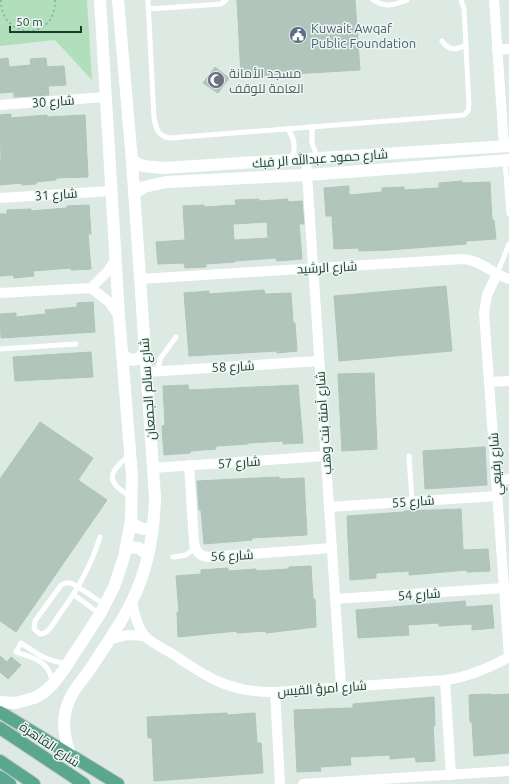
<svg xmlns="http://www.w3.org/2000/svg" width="509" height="784" viewBox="0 0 509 784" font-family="Ubuntu,Cairo,sans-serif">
  <rect width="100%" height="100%" fill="#dceae3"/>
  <!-- green -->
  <path fill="#b1dfbb" d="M0,0H87L92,80L55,40L0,46Z"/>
  <!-- building -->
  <g fill="#b1c5bc" stroke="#aec4ba" fill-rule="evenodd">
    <path d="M237,0H355L360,70L241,77Z"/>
    <path d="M8,58L9,67L31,65L30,59L46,58L47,67L64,66L66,85L48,86L49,95L14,97V92L0,93V59Z"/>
    <path d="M215,67L229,78L218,93L203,83Z"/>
    <path d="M11,114V118L47,115V117L85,115L88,177L56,178V180L36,182V184L22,185V183L0,185V161H1L0,115Z"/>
    <path d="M462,181V183L490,182L492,220H494L496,239L466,241V244L389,250L359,251V248L334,249L332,216H326L324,188L349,186V195L382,192V188L404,187V190L439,188V183Z"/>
    <path d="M259,199V201L288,199V202L302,201L304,224H299L302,259L277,261L276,258L235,261V262L206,264V267L185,268L184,263L158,264L156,242L185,240L183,206L204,205V207L236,205L235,200ZM267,222L268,238L234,240L233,224Z"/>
    <path d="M89,205L91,234H88L91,269L71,270V268L33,271L34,276L14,278L13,275L0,276V214H7V210L31,209V211L67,208V206Z"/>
    <path d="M446,286L452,351L339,361L334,296Z"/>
    <path d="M264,290L265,294L291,293L293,323H295L297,351L277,353V351L189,356L184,293L209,291V294Z"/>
    <path d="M93,302L95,332L1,338L0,314L16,313V317L46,314L45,310L77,307V303Z"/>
    <path d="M91,352L93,377L15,381L13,357Z"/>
    <path d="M374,373L377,449L342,451L338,374Z"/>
    <path d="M188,385L189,390L298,385L303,443L283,444V441L248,443V444L216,446V449L190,451V453L164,455L162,426L165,425L163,386Z"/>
    <path d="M40,422L93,458L78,480L107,500L16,632L0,621V479Z"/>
    <path d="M485,447L487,485L425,489L423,451Z"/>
    <path d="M279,477V479L304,478L307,535L252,538V540L204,544L201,510H199L197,481Z"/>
    <path d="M461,509L463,550L488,549L490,571L467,572V570L409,575V571L376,573V578L350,580L347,516L404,512V511Z"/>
    <path d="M311,566L313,599H315L316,627L266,633V631L237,633V631L178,637L177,612H179L176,576L201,574V570L228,568V571L256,569V571L289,569V567Z"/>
    <path d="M465,601L466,607L492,605L494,628L472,630V624L439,626V623L408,625L409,635L358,638L356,610Z"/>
    <path d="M0,656L7,662L11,657L21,665L8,679L0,672Z"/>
    <path d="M491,694V695L509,694V753L474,756L472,722H470L469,695Z"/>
    <path d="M434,697L435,726H433L435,761L416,762L415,757L390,759V755L350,757L351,765L320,767L321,771L297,772L294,710L353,708V704Z"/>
    <path d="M227,713V715L255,713L257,743H261L263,773L154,781L152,738H148L147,717Z"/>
  </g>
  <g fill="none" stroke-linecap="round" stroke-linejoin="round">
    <defs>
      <g id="primary">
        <path d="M0,712L118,784"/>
        <path d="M0,728L84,784"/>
        <path d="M0,761L34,784"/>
        <path d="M0,777L10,784"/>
      </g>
    </defs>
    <!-- primary casing -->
    <use href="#primary" stroke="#bbc4c1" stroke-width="14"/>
    <!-- path -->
    <path stroke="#78b29d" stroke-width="1.5" stroke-dasharray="2 3" stroke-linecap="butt" d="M1,0C0,39 56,43 55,0"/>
    <!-- service -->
    <g stroke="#fff" stroke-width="5">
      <path d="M148,0L154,118C156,129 158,136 170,138L464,115L468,111L469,105L464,9L461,0"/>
      <path d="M373,0C385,8 395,5 407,0"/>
      <path d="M148,9L221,4L226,0"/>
      <path d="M442,41C449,51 456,50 466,45"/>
      <path d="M312,127V143L317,157"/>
      <path d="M288,129C295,139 296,148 292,158"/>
      <path d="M505,161L509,214"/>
      <path d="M497,274L509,244"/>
      <path d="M0,349L76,344"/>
      <path d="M158,371L160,359L176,337"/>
      <path d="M129,455C108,474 105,481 131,497"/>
      <path d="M409,456L412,501"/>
      <path d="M100,537C91,566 77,591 59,615C54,622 49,634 40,634L34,629L35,621L59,588C61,585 65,582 70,583C77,585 97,600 105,605"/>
      <path d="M173,557L186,555L195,548"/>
      <path d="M74,595L100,614"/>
      <path d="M52,682C50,661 32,657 16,652L21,643C36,653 49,663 68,663"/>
    </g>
    <!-- minor -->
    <g stroke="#fff" stroke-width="10">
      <path d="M494,0L504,146"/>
      <path d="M497,50L509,49"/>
      <path d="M0,105L105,97"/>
      <path d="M306,159L341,687"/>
      <path d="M0,198L111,191"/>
      <path d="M497,274L487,295L484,313L509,657"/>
      <path d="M140,279L463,259C481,260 492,274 509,279"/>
      <path d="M91,288L108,271L116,258"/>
      <path d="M0,293L91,288L109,302L119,316"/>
      <path d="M146,372L319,361"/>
      <path d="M489,382L509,381"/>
      <path d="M189,465L194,542C195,551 200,556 208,557L332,548"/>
      <path d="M153,468L325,456"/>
      <path d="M496,480L509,479"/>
      <path d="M329,507L497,496"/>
      <path d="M335,599L504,588"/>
      <path d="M132,601C134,613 137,627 145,636C151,643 163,648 171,653C206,677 230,693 275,692L445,680C469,677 488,668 509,657"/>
      <path d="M111,639L128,635L145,636"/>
      <path d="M445,680L451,775"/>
      <path d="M275,692L280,784"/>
      <path d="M303,784L509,771"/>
    </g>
    <!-- tertiary -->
    <g stroke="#fff" stroke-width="12">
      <path d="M132,161L143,166L163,168L509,146"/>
      <path d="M134,193L144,187L166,182L307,175L509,160"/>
      <path d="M123,354C129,363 140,361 144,352"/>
      <path d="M131,520C136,529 144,531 153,527"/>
      <path d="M127,547L139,548L148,555"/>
      <path d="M0,702L16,703L34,698L43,693L52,685L63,671L100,614L114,587L124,557L131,520L132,476L119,316L100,0"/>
      <path d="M70,754C65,739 62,725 66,709C70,693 81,682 91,668C105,646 121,624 132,601C148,569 154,532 155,497L132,161L118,0"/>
    </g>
    <!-- primary -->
    <use href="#primary" stroke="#5ba68f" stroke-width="12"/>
  </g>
  <!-- icons -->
  <defs>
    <symbol id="civic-disc" viewBox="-11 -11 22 22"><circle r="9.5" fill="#5c6f8a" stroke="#ecf7f1"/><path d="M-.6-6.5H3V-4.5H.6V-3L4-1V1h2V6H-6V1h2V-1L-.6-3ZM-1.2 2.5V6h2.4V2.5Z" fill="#fff"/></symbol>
    <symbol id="mosque-disc" viewBox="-11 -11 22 22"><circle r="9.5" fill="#6b7280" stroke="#ecf7f1"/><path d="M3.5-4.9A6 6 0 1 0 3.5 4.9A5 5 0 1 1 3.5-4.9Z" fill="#fff"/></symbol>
  </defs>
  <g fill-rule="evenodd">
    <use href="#civic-disc" x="288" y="25" width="20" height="20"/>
    <use href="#mosque-disc" x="206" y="70" width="20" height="20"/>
  </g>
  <g text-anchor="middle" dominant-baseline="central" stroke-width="3" stroke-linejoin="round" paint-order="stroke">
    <!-- service labels -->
    <g font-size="13" fill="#4e5e75" stroke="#ecf7f1" text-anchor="start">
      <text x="311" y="28">Kuwait Awqaf<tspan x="311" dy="15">Public Foundation</tspan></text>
    </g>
    <!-- worship labels -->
    <g font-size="13" fill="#5b616d" stroke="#ecf7f1" text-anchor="start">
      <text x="229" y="73">مسجد الأمانة<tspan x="229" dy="15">العامة للوقف</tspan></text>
    </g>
    <!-- street labels -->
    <g font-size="13" fill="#1c3b31" stroke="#ecf7f1">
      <text transform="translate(53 101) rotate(-4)">شارع 30</text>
      <text transform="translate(320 158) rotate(-4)">شارع حمود عبدالله الر فبك</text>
      <text transform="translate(56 194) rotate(-4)">شارع 31</text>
      <text transform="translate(327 267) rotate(-3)">شارع الرشيد</text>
      <text transform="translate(233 366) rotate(-3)">شارع 58</text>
      <text transform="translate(147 389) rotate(-94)">شارع سالم الجمعان</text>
      <text transform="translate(323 423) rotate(-94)">شارع آمنة بنت وهب</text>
      <text transform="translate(239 462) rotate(-4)">شارع 57</text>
      <text transform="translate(495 464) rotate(-94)">شارع رفيعي</text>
      <text transform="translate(413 501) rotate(-4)">شارع 55</text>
      <text transform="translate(232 555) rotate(-3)">شارع 56</text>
      <text transform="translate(419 594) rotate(-4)">شارع 54</text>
      <text transform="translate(322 688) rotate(-4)">شارع امرؤ القيس</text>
      <text transform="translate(50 744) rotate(34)">شارع القاهرة</text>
    </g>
  </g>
  <!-- scale -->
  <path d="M10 26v6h71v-6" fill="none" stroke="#1c3b31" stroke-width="2"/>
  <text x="16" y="26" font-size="12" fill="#1c3b31" stroke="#ecf7f1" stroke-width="3" paint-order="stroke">50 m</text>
</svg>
